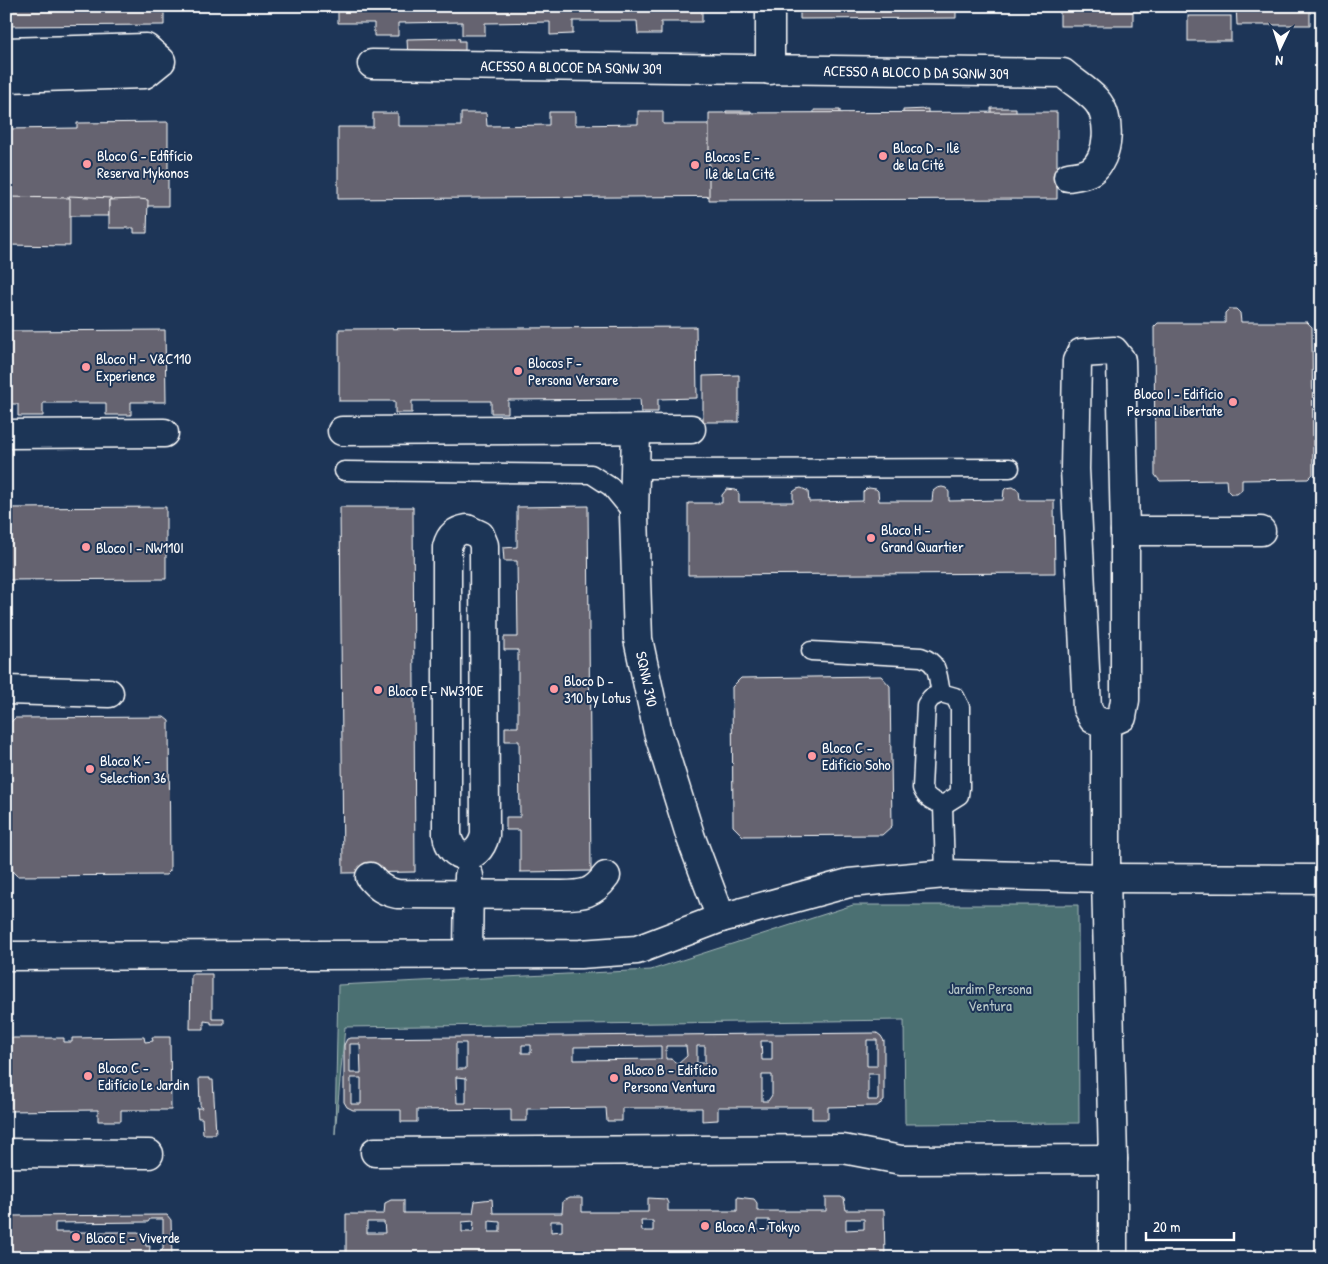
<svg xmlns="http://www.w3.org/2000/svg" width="1328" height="1264" viewBox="0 0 1328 1264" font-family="'Patrick Hand',sans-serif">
  <rect width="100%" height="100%" fill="#1d3557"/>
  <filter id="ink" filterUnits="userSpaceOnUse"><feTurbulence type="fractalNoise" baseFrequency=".02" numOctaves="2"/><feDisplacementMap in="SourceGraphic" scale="10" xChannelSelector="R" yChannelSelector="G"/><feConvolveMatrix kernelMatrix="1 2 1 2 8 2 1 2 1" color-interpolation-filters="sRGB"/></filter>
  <g filter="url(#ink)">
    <!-- green -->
    <path fill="#4b7072" stroke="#a5b8b8" d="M853,905H1078L1079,1123L905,1124L904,1020L345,1027L335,1134L338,985L651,970Z"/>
    <!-- building -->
    <g fill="#656470" stroke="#fff" fill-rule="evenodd">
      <path d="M6,6H164V25L6,26Z"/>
      <path d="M338,6H702V22H661V34H638L637,21H573V34L550,35V22L485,23V35H462V22L398,23V36H374V23H338Z"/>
      <path d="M800,6H956V18L800,19Z"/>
      <rect x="1060" y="6" width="73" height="20"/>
      <path d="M1236,6H1310V25H1237Z"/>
      <rect x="1188" y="16" width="43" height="25"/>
      <path d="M455,38L460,39L459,41H465V58L408,59L407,39Z"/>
      <path d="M991,108H1016V123L1051,122L1052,194L338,199V127H373V113H398V126H461V113H486L487,126L549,125V112H575V125L638,124V111H663V124H726V111H751L752,124L814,123V110H840V123L903,122V110L928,109V123H991Z"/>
      <path d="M1057,112V199L709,200V113Z"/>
      <path d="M168,122V206H60V200L6,201V129L77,128V123Z"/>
      <path d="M69,196L111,198V200H109V216H69Z"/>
      <path d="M6,197L70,198V246L6,245Z"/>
      <path d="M139,199L148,200L147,233H134V228H109V200Z"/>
      <path d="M1229,309H1236L1240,313L1241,322H1307L1312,327L1313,474L1308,479L1242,480V490L1237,494H1231L1227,490L1226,480L1160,481L1155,475L1154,327L1158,323H1225V313Z"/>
      <path d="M696,327L697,398L658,399V412H641L640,399L508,400V413H491V401H412V413H395V401H339V329Z"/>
      <path d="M165,330L166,402H131V415H106V403H43V416H18V404H6V331Z"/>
      <path d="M739,375V422H703V376Z"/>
      <path d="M942,487L946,488L949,492V501L1003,500L1004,490L1006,488L1013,487L1019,491L1020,500H1054L1055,573L688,575V503H722V495L727,489L736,490L739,494V502H793V492L797,489L801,488L808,491L809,502L863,501V492L866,489L869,488L876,489L878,491L879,501H932L933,491L937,488Z"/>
      <path d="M588,506L591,871L520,872V830H506V817H520L519,741H505V727H518V650H504V637H518L517,561H504L503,548L517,547V507Z"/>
      <path d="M166,507V579L6,580V508Z"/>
      <path d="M340,507H413L415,872L343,873Z"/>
      <path d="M881,676L890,686L892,826L882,835L743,836L733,826L732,687L741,678Z"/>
      <path d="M164,717L169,721L170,871L166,875L17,876L12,871L10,723L15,718Z"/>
      <path d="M191,974H212V1019H224V1024H211V1022L204,1021V1029H190Z"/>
      <path d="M877,1033L881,1036L884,1041V1101L877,1106L828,1107V1119H812V1107H718V1120L702,1121V1108H622V1121H607L606,1108L527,1109V1121H511V1109L417,1110V1122H401V1110H353L347,1107L344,1102V1045L347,1039L351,1038ZM867,1040H877V1066H867ZM761,1041H772V1060H762ZM456,1043H466V1069H456ZM350,1044H360L361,1073H350ZM522,1045H531V1053H522ZM661,1046V1059L574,1060V1047ZM666,1046H686L687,1056L678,1064L671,1059H666ZM697,1046H705V1063H697ZM868,1074H878V1100H868ZM762,1075H772V1095L768,1101H762ZM456,1077L466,1078V1103H457ZM351,1078H361V1104H351Z"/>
      <path d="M144,1037L145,1042L153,1041L152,1037H170L171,1110H121V1121H98V1110L6,1111V1038H64V1042H72V1038Z"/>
      <path d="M199,1078H210V1080H213L216,1134H203L202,1118H198L197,1108H202L200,1105Z"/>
      <path d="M737,1197L754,1199L757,1203V1211H826V1197H841L844,1199L846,1210H884L885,1258H346V1214H384L385,1203L391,1200H404V1213H473L475,1201L492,1199L493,1213H562L563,1201L569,1198H582V1212H648V1198L666,1199L668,1203V1211H737ZM846,1219H864V1229L846,1230ZM757,1220H769V1230H757ZM474,1221L473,1232H462V1222ZM489,1221L500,1222V1232H489ZM551,1221H562V1231L551,1232ZM641,1221H653V1231H642ZM367,1222H384L385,1233H367Z"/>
      <path d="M167,1215L171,1220L172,1258H6V1232H11V1226H6V1216ZM150,1219H163V1249L156,1256H149L150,1246H146L145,1236L138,1232H55V1223L148,1222Z"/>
    </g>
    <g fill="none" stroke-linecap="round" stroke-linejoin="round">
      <defs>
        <g id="lane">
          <path d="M634,469L1010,468"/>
          <path d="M344,471L591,474L611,487L634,515"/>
          <path d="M811,651L921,657C940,663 937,676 941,693"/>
          <path d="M941,693L955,697L960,707V788L959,795L943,805C933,801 926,799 922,788L926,705L931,698Z"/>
          <path d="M943,805L945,874"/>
        </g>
        <g id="street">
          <path d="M6,52L146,48L161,61L145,74L6,78"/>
          <path d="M372,64L1063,73C1073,82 1087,90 1096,100C1112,117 1110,158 1091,171C1085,175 1075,176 1068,177"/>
          <path d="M770,70V6"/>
          <path d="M1114,351L1121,360L1125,531V700L1122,717L1106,724L1093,719L1087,708L1075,469L1077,361L1081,353Z"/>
          <path d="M636,430L634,515L638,639L658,732L691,838L721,918"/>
          <path d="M342,431L691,429"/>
          <path d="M6,434L164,433"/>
          <path d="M467,529L480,535L484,545L485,835C478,864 450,861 447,834V547C450,535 456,531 467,529Z"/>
          <path d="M1125,531H1261"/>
          <path d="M6,690L109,693"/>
          <path d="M1106,724V878L1113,1159V1258"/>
          <path d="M370,877C378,887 384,891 397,894L562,895C583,895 593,894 606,876"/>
          <path d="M468,955L469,876"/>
          <path d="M6,956L580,954L637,950L721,918L849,883L945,874L1106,878L1322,879"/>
          <path d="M375,1152L843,1149L901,1160L1113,1159"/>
          <path d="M6,1153L149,1154"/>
        </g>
      </defs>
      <!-- lane casing -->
      <use href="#lane" stroke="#fff" stroke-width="21"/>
      <!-- street casing -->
      <use href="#street" stroke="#fff" stroke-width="31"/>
      <!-- lane -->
      <use href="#lane" stroke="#1d3557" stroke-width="18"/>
      <!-- street -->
      <use href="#street" stroke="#1d3557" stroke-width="28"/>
    </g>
  </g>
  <!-- markers -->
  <g fill="#ff9aa2" stroke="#1d3557" stroke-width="2">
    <circle cx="883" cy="156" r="5"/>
    <circle cx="87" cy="164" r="5"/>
    <circle cx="695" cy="165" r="5"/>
    <circle cx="86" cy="367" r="5"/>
    <circle cx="518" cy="371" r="5"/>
    <circle cx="1233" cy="402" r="5"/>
    <circle cx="871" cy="538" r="5"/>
    <circle cx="86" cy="547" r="5"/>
    <circle cx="554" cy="689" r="5"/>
    <circle cx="378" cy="690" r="5"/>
    <circle cx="812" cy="756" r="5"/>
    <circle cx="90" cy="769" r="5"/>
    <circle cx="88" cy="1076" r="5"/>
    <circle cx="614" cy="1078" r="5"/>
    <circle cx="705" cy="1226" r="5"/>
    <circle cx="76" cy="1237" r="5"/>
  </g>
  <g text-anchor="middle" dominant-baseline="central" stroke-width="4" stroke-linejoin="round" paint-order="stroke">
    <!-- street labels -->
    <g font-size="15" fill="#fff" stroke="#1d3557">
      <text transform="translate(571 67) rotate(1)">ACESSO A BLOCOE DA SQNW 309</text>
      <text transform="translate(916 72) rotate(1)">ACESSO A BLOCO D DA SQNW 309</text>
      <text transform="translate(647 679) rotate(78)">SQNW 310</text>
    </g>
    <!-- poi labels -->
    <g font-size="15" fill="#fff" stroke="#1d3557" text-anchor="start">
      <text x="893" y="147">Bloco D - Ilê<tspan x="893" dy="17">de la Cité</tspan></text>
      <text x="97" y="155">Bloco G - Edfifício<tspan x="97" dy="17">Reserva Mykonos</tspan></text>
      <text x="705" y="156">Blocos E -<tspan x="705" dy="17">Ilê de La Cité</tspan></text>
      <text x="96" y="358">Bloco H - V&amp;C110<tspan x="96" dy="17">Experience</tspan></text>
      <text x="528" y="362">Blocos F -<tspan x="528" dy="17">Persona Versare</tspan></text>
      <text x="1223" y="393" text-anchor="end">Bloco I - Edifício<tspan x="1223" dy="17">Persona Libertate</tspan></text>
      <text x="881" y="529">Bloco H -<tspan x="881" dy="17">Grand Quartier</tspan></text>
      <text x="96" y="547">Bloco I - NW110I</text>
      <text x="564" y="680">Bloco D -<tspan x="564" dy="17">310 by Lotus</tspan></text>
      <text x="388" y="690">Bloco E - NW310E</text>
      <text x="822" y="747">Bloco C -<tspan x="822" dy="17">Edifício Soho</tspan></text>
      <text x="100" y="760">Bloco K -<tspan x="100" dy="17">Selection 36</tspan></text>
      <text x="98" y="1067">Bloco C -<tspan x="98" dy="17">Edifício Le Jardin</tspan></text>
      <text x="624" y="1069">Bloco B - Edifício<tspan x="624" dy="17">Persona Ventura</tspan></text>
      <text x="715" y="1226">Bloco A - Tokyo</text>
      <text x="86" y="1237">Bloco E - Viverde</text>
    </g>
    <!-- park labels -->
    <g font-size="15" fill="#b7c6c7" stroke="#1d3557">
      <text x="990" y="988">Jardim Persona<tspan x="990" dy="17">Ventura</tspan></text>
    </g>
  </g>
  <!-- margin -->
  <rect width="1328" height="1264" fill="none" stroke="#1d3557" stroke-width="25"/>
  <rect x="12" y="12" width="1303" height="1239" fill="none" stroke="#fff" stroke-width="2" filter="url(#ink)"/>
  <!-- north arrow -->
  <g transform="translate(1280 48) rotate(184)" stroke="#1d3557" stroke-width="4" paint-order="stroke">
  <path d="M0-4L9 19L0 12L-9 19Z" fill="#ffffff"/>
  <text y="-8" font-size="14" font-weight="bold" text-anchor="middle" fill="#ffffff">N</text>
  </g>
  <!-- scale -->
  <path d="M1146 1232v8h88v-8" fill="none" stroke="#ffffff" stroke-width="2.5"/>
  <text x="1153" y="1232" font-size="15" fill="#ffffff" stroke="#1d3557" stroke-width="4" paint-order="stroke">20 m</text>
</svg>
